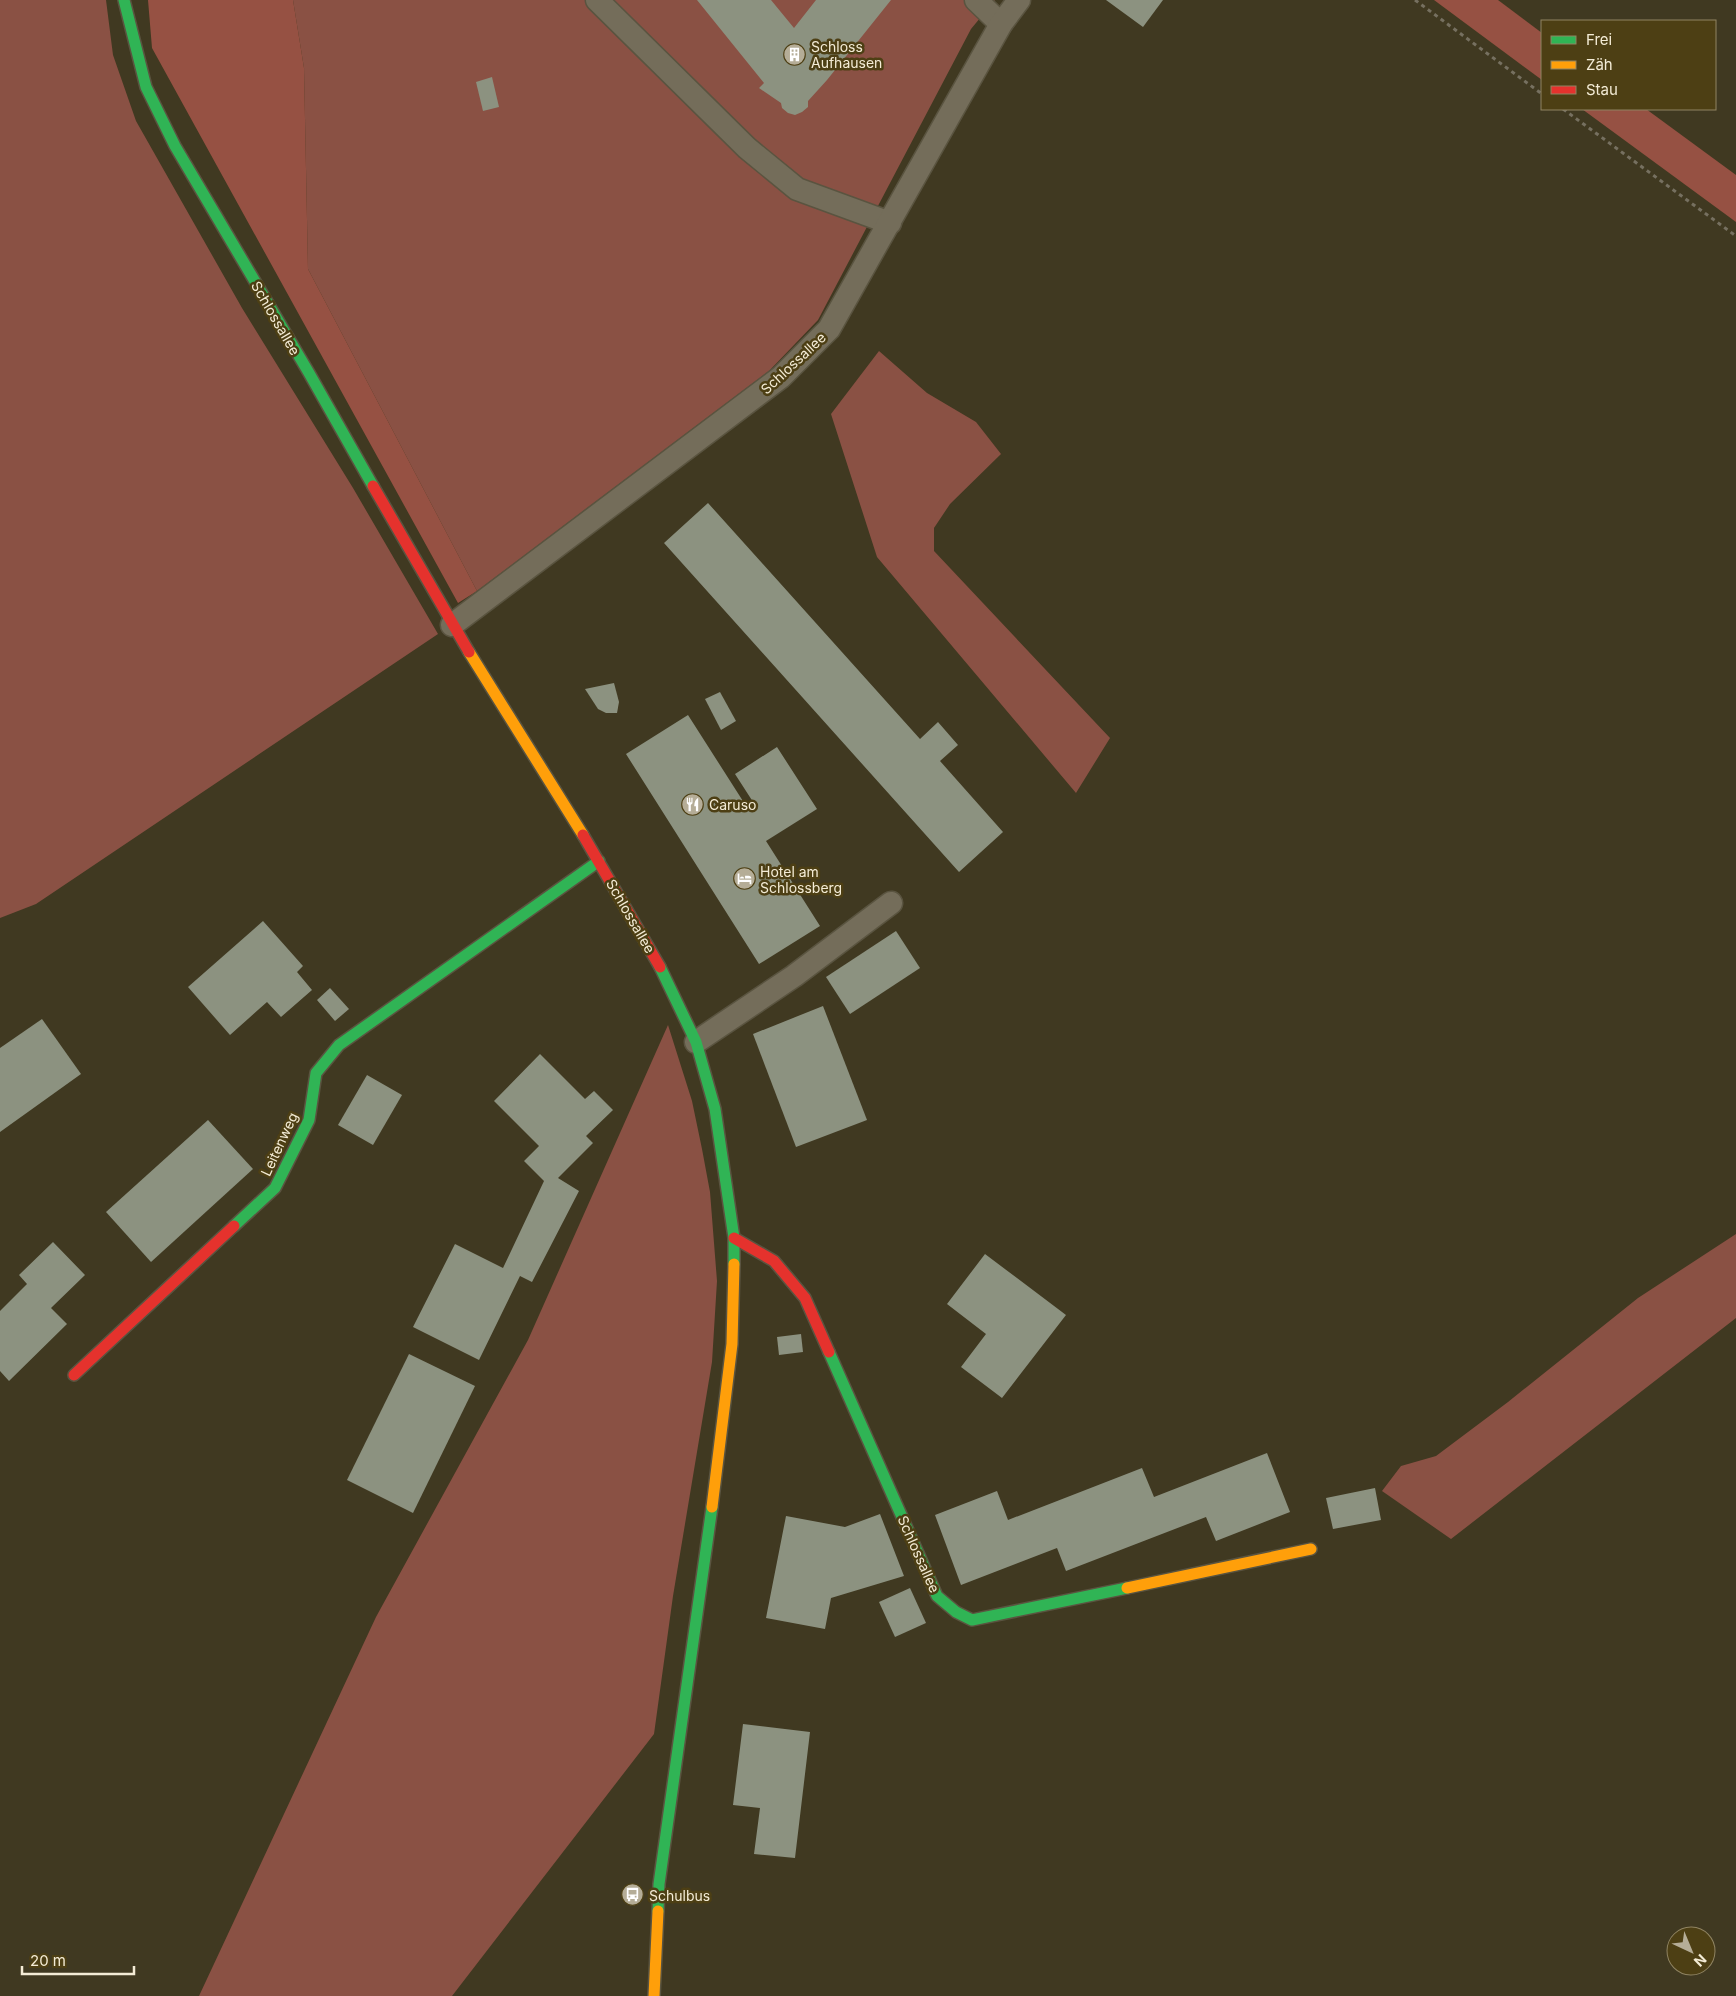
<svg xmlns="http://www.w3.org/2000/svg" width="1736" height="1996" viewBox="0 0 1736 1996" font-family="Inter,sans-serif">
  <rect width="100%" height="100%" fill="#403921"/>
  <!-- green -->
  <g fill="#8a5144">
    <path d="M0,0H106L113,55L136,121L242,308L353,488L438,634L36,904L0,918Z"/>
    <path d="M293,0H995L971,29L818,320L769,371L477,591L308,269L304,68Z"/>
    <path d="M879,351L927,393L976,422L1001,454L950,504L934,528V551L1110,738L1076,793L877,557L831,414Z"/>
    <path d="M668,1025L692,1101L702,1149L710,1192L717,1281L712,1362L673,1596L654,1734L452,1996H199L376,1617L528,1340Z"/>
    <path d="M1736,1234V1318L1451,1539L1382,1491L1401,1466L1436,1456L1508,1402L1638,1298Z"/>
  </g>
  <!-- forest -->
  <g fill="#965143">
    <path d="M148,0H293L304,68L308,269L477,591L458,603L152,48Z"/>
    <path d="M1434,0H1498L1542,33V80Z"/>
    <path d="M1582,109H1646L1736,175V222Z"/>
  </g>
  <!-- building -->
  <g fill="#8c9280">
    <path d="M697,0H771L794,28L816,0H891L827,80L808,101V107L802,112L795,115L788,113L782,108L781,103L759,88L764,83Z"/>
    <path d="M1106,0H1163L1143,27Z"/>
    <path d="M492,77L499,107L483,111L476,82Z"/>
    <path d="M708,503L920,739L938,722L958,745L940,761L1003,832L959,872L664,543Z"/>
    <path d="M614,683L619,702L617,713H606L598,709L585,689Z"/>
    <path d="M720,692L736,721L721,730L705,699Z"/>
    <path d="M688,715L748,809L755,805L735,774L777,747L817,809L766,841L820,926L759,964L626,754Z"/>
    <path d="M263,921L303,966L297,972L312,990L281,1017L267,1002L230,1035L188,987Z"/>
    <path d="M896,931L920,968L850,1014L826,977Z"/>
    <path d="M330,988L349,1009L335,1021L317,1000Z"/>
    <path d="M823,1006L867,1120L796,1147L753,1034Z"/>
    <path d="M42,1019L81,1074L0,1132V1048Z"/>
    <path d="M540,1054L585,1099L594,1091L613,1110L586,1136L593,1143L558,1178L579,1191L532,1282L520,1276L479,1360L413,1327L455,1244L503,1268L544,1181L524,1161L539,1146L494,1101Z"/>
    <path d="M367,1075L402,1095L373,1145L338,1125Z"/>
    <path d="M208,1120L253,1169L151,1262L106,1212Z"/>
    <path d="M53,1242L85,1275L51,1308L67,1324L9,1381L0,1371V1311L27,1284L19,1275Z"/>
    <path d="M985,1254L1066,1315L1002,1398L961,1367L986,1334L947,1304Z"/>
    <path d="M801,1334L803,1352L779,1355L777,1337Z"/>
    <path d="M409,1354L475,1386L413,1513L347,1480Z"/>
    <path d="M1267,1453L1290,1512L1216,1541L1206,1517L1066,1571L1057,1548L961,1585L935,1515L997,1491L1008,1520L1142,1468L1154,1497Z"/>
    <path d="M1375,1488L1381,1520L1333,1529L1326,1498Z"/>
    <path d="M880,1514L904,1576L831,1598L825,1629L766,1618L786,1516L845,1527Z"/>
    <path d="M910,1588L926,1623L895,1637L879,1602Z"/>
    <path d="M743,1724L810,1732L795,1858L754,1854L760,1808L733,1805Z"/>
  </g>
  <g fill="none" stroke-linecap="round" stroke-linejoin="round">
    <defs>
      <g id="lane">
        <path d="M597,0L747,148L797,189L890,223"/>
        <path d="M976,0L1001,24"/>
        <path d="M452,625L781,377L829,329L1001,24L1019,0"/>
        <path d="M696,1042L794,976L891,903"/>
      </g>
      <g id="fast">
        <path d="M124,0L146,87L175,146L309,373L373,486"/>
        <path d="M660,967L696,1042L715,1109L734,1238V1264"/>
        <path d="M234,1226L275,1188L309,1120L316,1073L339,1045L599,861"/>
        <path d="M829,1352L937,1596L956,1612L972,1620L1127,1588"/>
        <path d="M658,1911L659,1884L712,1507"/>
      </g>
      <g id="slow">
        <path d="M469,652L583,835"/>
        <path d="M712,1507L732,1344L734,1264"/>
        <path d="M1127,1588L1311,1549"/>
        <path d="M654,1996L658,1911"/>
      </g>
      <g id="jam">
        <path d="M373,486L469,652"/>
        <path d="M583,835L660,967"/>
        <path d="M734,1238L774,1261L805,1298L829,1352"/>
        <path d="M74,1375L234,1226"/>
      </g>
    </defs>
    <!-- lane casing -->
    <use href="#lane" stroke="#5a5440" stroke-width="25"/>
    <!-- fast casing -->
    <use href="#fast" stroke="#5a5440" stroke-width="14"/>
    <!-- slow casing -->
    <use href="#slow" stroke="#5a5440" stroke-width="14"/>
    <!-- jam casing -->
    <use href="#jam" stroke="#5a5440" stroke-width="14"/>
    <!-- path -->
    <g stroke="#767060" stroke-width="3" stroke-dasharray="4 4" stroke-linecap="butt">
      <path d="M1415,0L1542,94"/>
      <path d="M1563,109L1736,236"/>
    </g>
    <!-- lane -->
    <use href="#lane" stroke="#746d5a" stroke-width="22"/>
    <!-- fast -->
    <use href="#fast" stroke="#30b455" stroke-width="11"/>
    <!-- slow -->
    <use href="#slow" stroke="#ff9f0a" stroke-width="11"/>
    <!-- jam -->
    <use href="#jam" stroke="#e5322d" stroke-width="11"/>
  </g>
  <!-- icons -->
  <defs>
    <symbol id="building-disc" viewBox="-11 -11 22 22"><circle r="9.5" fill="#b5ad97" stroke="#4d3f14"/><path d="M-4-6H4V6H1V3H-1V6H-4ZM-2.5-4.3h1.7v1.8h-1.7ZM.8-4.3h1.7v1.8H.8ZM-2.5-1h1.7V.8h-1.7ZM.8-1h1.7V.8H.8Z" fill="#fff"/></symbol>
    <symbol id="restaurant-disc" viewBox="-11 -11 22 22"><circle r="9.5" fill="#b5ad97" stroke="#4d3f14"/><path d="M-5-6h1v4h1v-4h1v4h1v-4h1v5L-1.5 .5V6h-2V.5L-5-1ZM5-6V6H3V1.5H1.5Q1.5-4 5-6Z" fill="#fff"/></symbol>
    <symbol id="hotel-disc" viewBox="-11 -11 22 22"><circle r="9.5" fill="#b5ad97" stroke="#4d3f14"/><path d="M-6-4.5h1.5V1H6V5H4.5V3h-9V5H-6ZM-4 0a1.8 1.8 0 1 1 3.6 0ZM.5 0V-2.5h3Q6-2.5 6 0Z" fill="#fff"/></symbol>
    <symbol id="bus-disc" viewBox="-11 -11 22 22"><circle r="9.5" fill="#b5ad97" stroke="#4d3f14"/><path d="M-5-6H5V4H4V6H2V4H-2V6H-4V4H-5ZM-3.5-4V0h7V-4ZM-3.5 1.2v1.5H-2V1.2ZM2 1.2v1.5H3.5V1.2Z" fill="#fff"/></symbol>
  </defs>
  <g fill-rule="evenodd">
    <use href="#building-disc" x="782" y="42" width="25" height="25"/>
    <use href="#restaurant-disc" x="680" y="792" width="25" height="25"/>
    <use href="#hotel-disc" x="732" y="866" width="25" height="25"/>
    <use href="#bus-disc" x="620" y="1882" width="25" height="25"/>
  </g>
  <g text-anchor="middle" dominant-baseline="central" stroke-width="5" stroke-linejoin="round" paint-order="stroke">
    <!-- poi labels -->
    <g font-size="14" fill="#f4ecd6" stroke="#4d3f14" text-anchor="start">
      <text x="811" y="46">Schloss<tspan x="811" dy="16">Aufhausen</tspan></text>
      <text x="709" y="804">Caruso</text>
      <text x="760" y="871">Hotel am<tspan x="760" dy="16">Schlossberg</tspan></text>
      <text x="649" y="1895">Schulbus</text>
    </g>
    <!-- street labels -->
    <g font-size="14" fill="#f4ecd6" stroke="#4d3f14">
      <text transform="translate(276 318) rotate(60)">Schlossallee</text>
      <text transform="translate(793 363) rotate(-43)">Schlossallee</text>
      <text transform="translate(631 916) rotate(60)">Schlossallee</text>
      <text transform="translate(279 1144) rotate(-65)">Leitenweg</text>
      <text transform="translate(919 1554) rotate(66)">Schlossallee</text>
    </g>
  </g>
  <!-- legend -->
  <rect x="1541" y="20" width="175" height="90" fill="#4d3f14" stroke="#908462"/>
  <rect x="1551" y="36" width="25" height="8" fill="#30b455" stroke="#908462"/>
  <text x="1586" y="45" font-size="15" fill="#f4ecd6">Frei</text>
  <rect x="1551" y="61" width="25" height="8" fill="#ff9f0a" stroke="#908462"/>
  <text x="1586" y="70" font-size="15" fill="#f4ecd6">Zäh</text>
  <rect x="1551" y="86" width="25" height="8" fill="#e5322d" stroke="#908462"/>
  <text x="1586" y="95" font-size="15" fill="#f4ecd6">Stau</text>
  <!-- north arrow -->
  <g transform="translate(1691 1951) rotate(136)"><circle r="24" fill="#4d3f14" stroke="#908462"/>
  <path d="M0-4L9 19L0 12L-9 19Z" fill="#b5ad97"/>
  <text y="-8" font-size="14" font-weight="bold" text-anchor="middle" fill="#f4ecd6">N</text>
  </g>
  <!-- scale -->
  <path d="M22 1966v8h112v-8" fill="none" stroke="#f4ecd6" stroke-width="2.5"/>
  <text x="30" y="1966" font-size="15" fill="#f4ecd6" stroke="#4d3f14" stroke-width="4" paint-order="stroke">20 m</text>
</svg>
